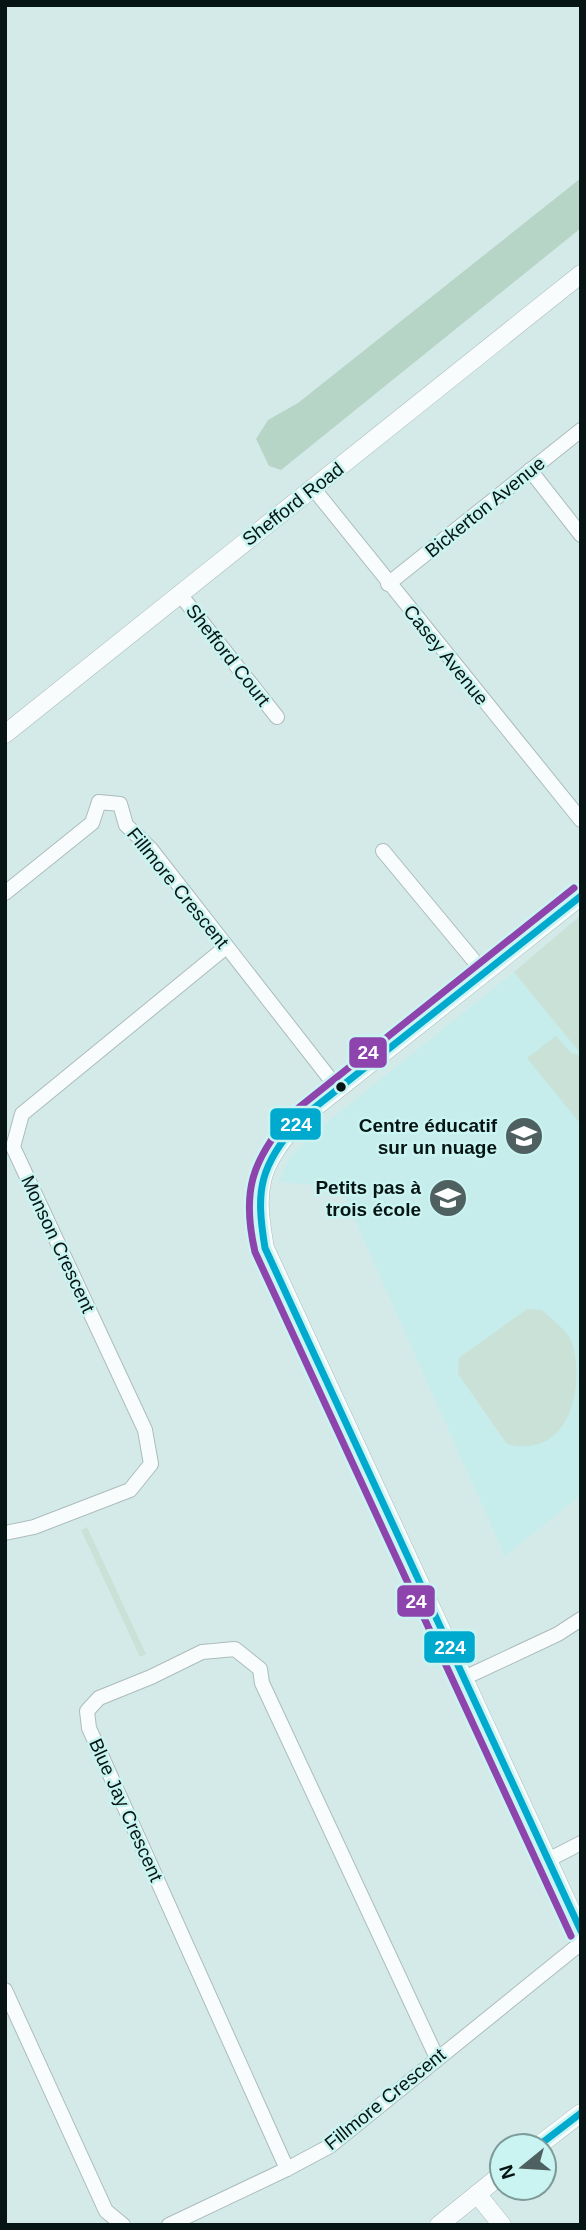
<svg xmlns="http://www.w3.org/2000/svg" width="586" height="2230" viewBox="0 0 586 2230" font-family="Helvetica,sans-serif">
  <rect width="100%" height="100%" fill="#d4eae9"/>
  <!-- built -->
  <path fill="#c6edeb" d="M514,972L581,1054V1495L505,1556L340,1187L278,1182L291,1156L316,1131Z"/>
  <!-- green -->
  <g fill="#c9e1d6">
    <path d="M581,915V1054L514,972Z"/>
    <path d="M556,1036L571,1053L581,1056L579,1122L527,1058Z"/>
    <path d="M527,1309L542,1310C551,1319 567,1330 572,1342C586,1389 568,1460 507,1444L458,1374L459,1358Z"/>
    <path d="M87,1527L146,1654L140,1657L81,1530Z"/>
  </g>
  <!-- forest -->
  <path fill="#b6d5c6" d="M581,178V228L281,470L269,466L256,439L268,420L298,403Z"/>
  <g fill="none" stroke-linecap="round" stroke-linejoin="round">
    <defs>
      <g id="minor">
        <path d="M530,470L581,535"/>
        <path d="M313,488L581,820"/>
        <path d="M388,584L581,430"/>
        <path d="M179,593L277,717"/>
        <path d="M383,851L485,974"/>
        <path d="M5,893L92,823L99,802L120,804L126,825L150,848L338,1089"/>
        <path d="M5,1533L34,1527L130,1490L151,1464L145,1430L13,1147L22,1114L226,947"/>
        <path d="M464,1678L558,1634L581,1619"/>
        <path d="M548,1860L581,1843"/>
        <path d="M5,1990L106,2211L123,2225"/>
        <path d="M287,2169L89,1728L87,1711L99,1698L151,1677L202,1652L235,1649L260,1669L262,1683L437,2058"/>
        <path d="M169,2225L287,2169L330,2146L581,1943"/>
      </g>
      <g id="tertiary">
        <path d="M5,734L581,274"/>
        <path d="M581,896L299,1120C258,1168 254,1186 265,1248L581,1932"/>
        <path d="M538,2146L581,2113"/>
        <path d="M477,2194L502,2225"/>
        <path d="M439,2225L502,2174"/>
      </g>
    </defs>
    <!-- minor casing -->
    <use href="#minor" stroke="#abbcbb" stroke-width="16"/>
    <!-- tertiary casing -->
    <use href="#tertiary" stroke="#abbcbb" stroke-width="19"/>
    <!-- minor -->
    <use href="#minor" stroke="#f9fcfc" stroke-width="14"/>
    <!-- tertiary -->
    <use href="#tertiary" stroke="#f9fcfc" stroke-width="18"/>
    <defs>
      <g id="bus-1">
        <path d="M581,896L299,1120C260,1168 255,1187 265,1248L581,1931"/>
        <path d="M538,2146L581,2113"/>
      </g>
      <path id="bus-2" d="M571,1936L255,1252C241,1191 252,1160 292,1113L574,888"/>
    </defs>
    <!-- bus-1 casing -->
    <use href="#bus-1" stroke="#caf4f1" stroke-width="12"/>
    <!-- bus-2 casing -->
    <use href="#bus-2" stroke="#caf4f1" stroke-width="12"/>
    <!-- bus-1 -->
    <use href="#bus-1" stroke="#00a9ce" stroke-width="7"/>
    <!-- bus-2 -->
    <use href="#bus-2" stroke="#8e44ad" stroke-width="7"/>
  </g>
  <!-- icons -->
  <defs>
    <symbol id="school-disc" viewBox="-11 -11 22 22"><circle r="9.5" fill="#4e605f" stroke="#caf4f1"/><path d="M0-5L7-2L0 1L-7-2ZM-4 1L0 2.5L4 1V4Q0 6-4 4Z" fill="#fff"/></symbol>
  </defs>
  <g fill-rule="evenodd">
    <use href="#school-disc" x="502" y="1114" width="44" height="44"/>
    <use href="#school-disc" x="426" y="1176" width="44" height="44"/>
  </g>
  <!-- markers -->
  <circle fill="#061514" stroke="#caf4f1" stroke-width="2.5" cx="341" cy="1087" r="6"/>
  <g text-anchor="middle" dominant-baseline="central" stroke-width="5" stroke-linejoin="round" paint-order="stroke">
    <!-- street labels -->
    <g font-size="19" fill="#061514" stroke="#caf4f1">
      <text transform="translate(293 504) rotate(-38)">Shefford Road</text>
      <text transform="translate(485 507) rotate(-39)">Bickerton Avenue</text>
      <text transform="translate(228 655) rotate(52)">Shefford Court</text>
      <text transform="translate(446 655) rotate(51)">Casey Avenue</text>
      <text transform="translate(178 888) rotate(51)">Fillmore Crescent</text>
      <text transform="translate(58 1244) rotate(65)">Monson Crescent</text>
      <text transform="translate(126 1810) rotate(66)">Blue Jay Crescent</text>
      <text transform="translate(385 2099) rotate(-39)">Fillmore Crescent</text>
    </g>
    <!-- poi labels -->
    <g font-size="19" font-weight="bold" fill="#061514" stroke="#caf4f1" text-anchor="end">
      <text x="497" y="1125">Centre éducatif<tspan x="497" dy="22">sur un nuage</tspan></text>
      <text x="421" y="1187">Petits pas à<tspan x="421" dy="22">trois école</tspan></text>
    </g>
  </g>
  <g stroke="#caf4f1" stroke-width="2.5">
    <rect x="348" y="1036" width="40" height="33" rx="7" fill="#8e44ad"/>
    <rect x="269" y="1107" width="53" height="34" rx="7" fill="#00a9ce"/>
    <rect x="396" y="1584" width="40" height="34" rx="7" fill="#8e44ad"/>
    <rect x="423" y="1630" width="53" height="34" rx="7" fill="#00a9ce"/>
  </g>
  <g font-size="19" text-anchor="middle" font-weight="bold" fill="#fff">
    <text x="368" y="1059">24</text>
    <text x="296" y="1131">224</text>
    <text x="416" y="1608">24</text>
    <text x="450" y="1654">224</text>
  </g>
  <!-- border -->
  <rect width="586" height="2230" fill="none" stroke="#061514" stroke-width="14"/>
  <!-- north arrow -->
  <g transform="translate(523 2167) rotate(252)"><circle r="33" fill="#caf4f1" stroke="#7c9b99" stroke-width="2"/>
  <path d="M0-5L12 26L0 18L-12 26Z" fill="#4e605f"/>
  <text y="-10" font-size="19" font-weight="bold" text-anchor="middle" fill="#061514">N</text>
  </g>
</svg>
